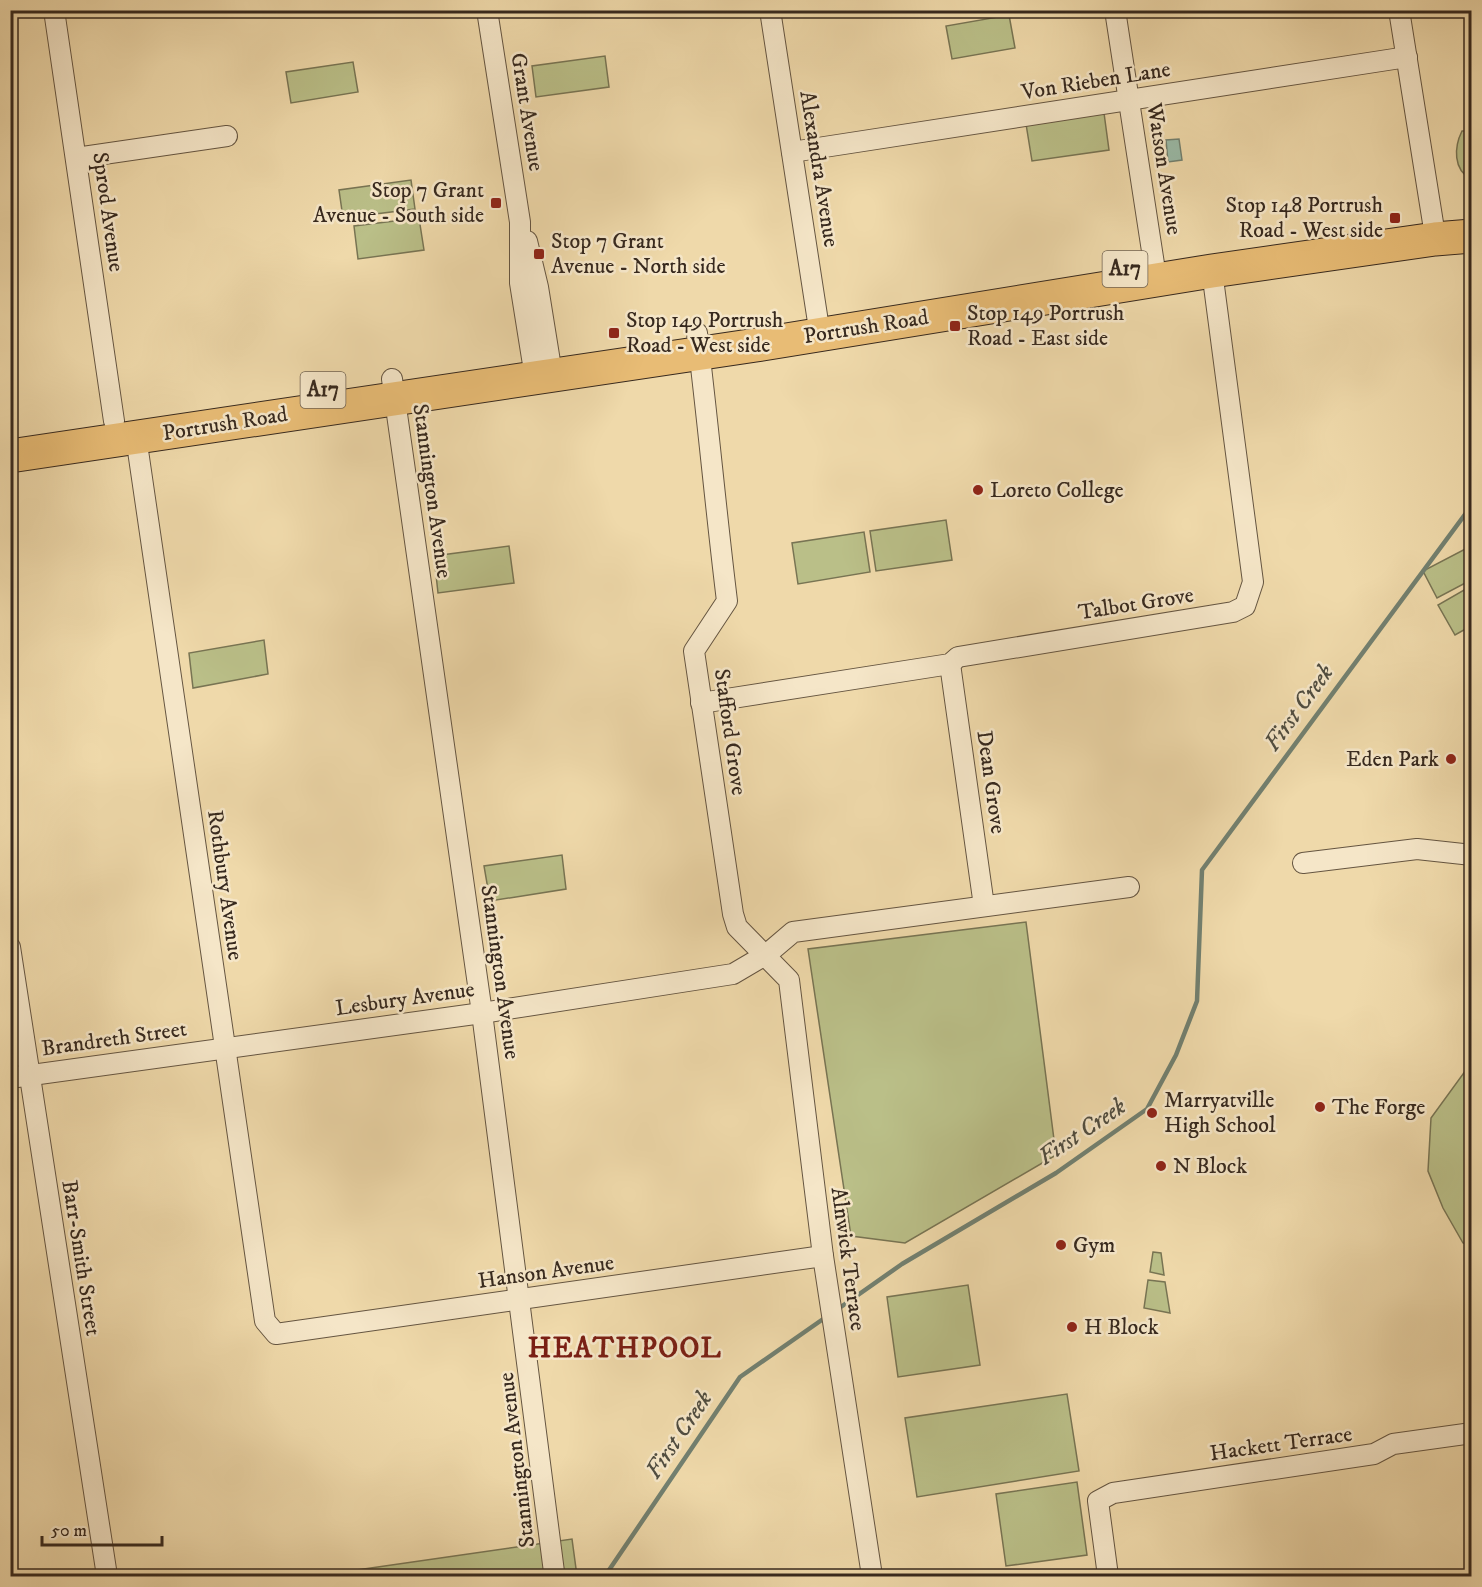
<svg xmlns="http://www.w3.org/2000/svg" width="1482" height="1587" viewBox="0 0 1482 1587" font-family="'IM FELL DW Pica',serif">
  <rect width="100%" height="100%" fill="#efd9aa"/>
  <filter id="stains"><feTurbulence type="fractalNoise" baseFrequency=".00333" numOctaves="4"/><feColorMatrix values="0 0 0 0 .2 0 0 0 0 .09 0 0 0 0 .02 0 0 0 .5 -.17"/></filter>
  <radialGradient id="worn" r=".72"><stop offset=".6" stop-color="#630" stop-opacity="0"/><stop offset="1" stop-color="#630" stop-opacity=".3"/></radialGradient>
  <!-- green -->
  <g fill="#babf88" stroke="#787453" stroke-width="1.5">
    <path d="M1009,15L1015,48L952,59L946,26Z"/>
    <path d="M605,56L609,87L536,97L532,66Z"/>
    <path d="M353,62L358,92L291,103L286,72Z"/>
    <path d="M1104,113L1109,150L1032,161L1026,124Z"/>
    <path d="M1462,131H1471V179C1453,170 1454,147 1462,131Z"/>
    <path d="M411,180L415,209L343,218L339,190Z"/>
    <path d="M419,218L424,250L358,259L354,226Z"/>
    <path d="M946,520L952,560L876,571L870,531Z"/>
    <path d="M864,532L870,572L798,584L792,543Z"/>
    <path d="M509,546L514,583L438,593L434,556Z"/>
    <path d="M1471,546V580L1437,598L1423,571Z"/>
    <path d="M1471,586V626L1455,635L1438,605Z"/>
    <path d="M264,640L268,674L193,688L189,653Z"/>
    <path d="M562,855L566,889L490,901L484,866Z"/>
    <path d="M1026,922L1056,1155L905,1243L851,1236L808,949Z"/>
    <path d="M1471,1063V1246L1463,1243L1443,1208L1428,1171L1431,1118Z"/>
    <path d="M1153,1252L1161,1253L1164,1275L1150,1272Z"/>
    <path d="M1148,1280L1165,1282L1170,1313L1144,1308Z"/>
    <path d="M968,1285L980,1365L898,1377L887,1297Z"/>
    <path d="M1067,1394L1079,1471L917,1497L905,1418Z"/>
    <path d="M1077,1482L1087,1555L1006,1566L996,1494Z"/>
    <path d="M572,1539L577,1576H315Z"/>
  </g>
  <!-- water -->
  <path fill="#9abaa7" stroke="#728070" stroke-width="1.5" d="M1179,139L1182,160L1168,162L1166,140Z"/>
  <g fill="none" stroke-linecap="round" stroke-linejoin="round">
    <!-- stream -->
    <g stroke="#728070" stroke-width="4.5">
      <path d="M838,1309L902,1264L1056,1173L1147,1109L1176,1055L1197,1001L1202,870L1472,505"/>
      <path d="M605,1576L740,1377L826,1317"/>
    </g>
    <defs>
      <g id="street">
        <path d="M54,10L114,421"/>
        <path d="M487,10L520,222V283L535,377"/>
        <path d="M770,10L820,335"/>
        <path d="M1115,10L1154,264"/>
        <path d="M1399,10L1433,223"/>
        <path d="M792,152L1407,57"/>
        <path d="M76,158L227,136"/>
        <path d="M527,241L538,287L552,374"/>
        <path d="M697,333C708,422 716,512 727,601L694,651L733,914L737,927L789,980L823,1256L872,1576"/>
        <path d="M392,379L482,1013L554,1572"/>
        <path d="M136,437L265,1321L276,1334L823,1256"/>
        <path d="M950,664L984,906"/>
        <path d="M701,703L950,664L958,657L1233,612L1245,606L1253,582L1212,271"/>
        <path d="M1303,863L1417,849L1472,855"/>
        <path d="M10,947L107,1576"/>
        <path d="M10,1078L482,1013L733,974L767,954L793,932L1129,887"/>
        <path d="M1108,1576L1098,1501L1113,1493L1374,1454L1393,1444L1472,1433"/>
      </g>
      <path id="highway" d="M10,456L756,345L1212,271L1435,239L1472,236"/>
    </defs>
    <!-- street casing -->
    <use href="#street" stroke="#655541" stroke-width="22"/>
    <!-- highway casing -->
    <use href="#highway" stroke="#37291e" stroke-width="35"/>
    <!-- street -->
    <use href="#street" stroke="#f5e6c8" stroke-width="20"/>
    <!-- highway -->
    <use href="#highway" stroke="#e8bc75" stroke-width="33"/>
  </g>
  <!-- markers -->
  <g fill="#8f2418" stroke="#f5e6c8" stroke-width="2">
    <rect x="490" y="197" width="12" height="12" rx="3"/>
    <rect x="1389" y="212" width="12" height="12" rx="3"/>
    <rect x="533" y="248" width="12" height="12" rx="3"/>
    <rect x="949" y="320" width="12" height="12" rx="3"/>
    <rect x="608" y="327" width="12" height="12" rx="3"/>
    <circle cx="978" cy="490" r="6"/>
    <circle cx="1451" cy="759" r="6"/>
    <circle cx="1320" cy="1107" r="6"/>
    <circle cx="1152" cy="1113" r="6"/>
    <circle cx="1161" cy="1166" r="6"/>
    <circle cx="1061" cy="1245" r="6"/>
    <circle cx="1072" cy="1327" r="6"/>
  </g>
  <g text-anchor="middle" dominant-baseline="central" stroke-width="5" stroke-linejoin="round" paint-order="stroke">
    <!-- shield labels -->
    <g fill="#f5e6c8" stroke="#706251" stroke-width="1.5">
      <rect x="1102.5" y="251" width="45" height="36" rx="4.5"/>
      <rect x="300.5" y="372" width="45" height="36" rx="4.5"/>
    </g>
    <g font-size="21" font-weight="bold" fill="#37291e">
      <text x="1125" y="269">A17</text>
      <text x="323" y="390">A17</text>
    </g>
    <!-- street labels -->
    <g font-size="22" fill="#37291e" stroke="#f5e6c8">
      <text transform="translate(1096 81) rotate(-9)">Von Rieben Lane</text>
      <text transform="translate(527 112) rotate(81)">Grant Avenue</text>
      <text transform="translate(819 169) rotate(81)">Alexandra Avenue</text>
      <text transform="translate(1164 169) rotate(81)">Watson Avenue</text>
      <text transform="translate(108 212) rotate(82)">Sprod Avenue</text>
      <text transform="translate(866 327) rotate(-9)">Portrush Road</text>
      <text transform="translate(225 424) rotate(-9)">Portrush Road</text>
      <text transform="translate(432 491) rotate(82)">Stannington Avenue</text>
      <text transform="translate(1136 604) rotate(-9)">Talbot Grove</text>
      <text transform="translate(730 732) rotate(82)">Stafford Grove</text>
      <text transform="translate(991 782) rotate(82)">Dean Grove</text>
      <text transform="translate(225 885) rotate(82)">Rothbury Avenue</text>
      <text transform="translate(500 972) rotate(82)">Stannington Avenue</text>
      <text transform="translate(405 999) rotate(-8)">Lesbury Avenue</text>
      <text transform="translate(114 1039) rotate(-8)">Brandreth Street</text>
      <text transform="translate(81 1258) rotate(81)">Barr-Smith Street</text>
      <text transform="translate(848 1259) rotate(82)">Alnwick Terrace</text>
      <text transform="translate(546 1272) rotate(-8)">Hanson Avenue</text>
      <text transform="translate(1281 1444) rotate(-8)">Hackett Terrace</text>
      <text transform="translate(517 1460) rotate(-97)">Stannington Avenue</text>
    </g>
    <!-- poi labels -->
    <g font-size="22" fill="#37291e" stroke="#f5e6c8" text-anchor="start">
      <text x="484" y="190" text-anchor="end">Stop 7 Grant<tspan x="484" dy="25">Avenue - South side</tspan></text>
      <text x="1383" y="205" text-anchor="end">Stop 148 Portrush<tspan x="1383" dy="25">Road - West side</tspan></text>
      <text x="551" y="241">Stop 7 Grant<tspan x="551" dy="25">Avenue - North side</tspan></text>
      <text x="967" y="313">Stop 149 Portrush<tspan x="967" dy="25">Road - East side</tspan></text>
      <text x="626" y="320">Stop 149 Portrush<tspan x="626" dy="25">Road - West side</tspan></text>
      <text x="990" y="490">Loreto College</text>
      <text x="1439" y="759" text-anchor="end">Eden Park</text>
      <text x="1164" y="1100">Marryatville<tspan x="1164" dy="25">High School</tspan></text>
      <text x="1332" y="1107">The Forge</text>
      <text x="1173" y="1166">N Block</text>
      <text x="1073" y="1245">Gym</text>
      <text x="1084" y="1327">H Block</text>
    </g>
    <!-- water labels -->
    <g font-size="24" font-style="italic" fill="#504d40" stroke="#f5e6c8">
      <text transform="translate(1299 708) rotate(-54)">First Creek</text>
      <text transform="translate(1082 1132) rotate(-34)">First Creek</text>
      <text transform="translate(679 1435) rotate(-56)">First Creek</text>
    </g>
    <!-- district labels -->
    <g font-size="28" font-weight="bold" letter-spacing="1.5" fill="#7a1f14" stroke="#f5e6c8">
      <text x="625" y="1348">HEATHPOOL</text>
    </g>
  </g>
  <!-- margin -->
  <rect width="1482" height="1587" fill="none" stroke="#efd9aa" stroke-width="36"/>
  <rect x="12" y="12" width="1458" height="1563" fill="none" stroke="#37291e" stroke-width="3"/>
  <rect x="18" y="18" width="1446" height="1551" fill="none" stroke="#37291e" stroke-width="1.5"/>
  <!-- scale -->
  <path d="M42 1536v9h120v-9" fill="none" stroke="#37291e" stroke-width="3"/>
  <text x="51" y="1536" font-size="18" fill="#37291e" stroke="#f5e6c8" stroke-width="4.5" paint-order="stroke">50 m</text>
  <rect width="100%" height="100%" filter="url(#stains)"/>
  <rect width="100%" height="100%" fill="url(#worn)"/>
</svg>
